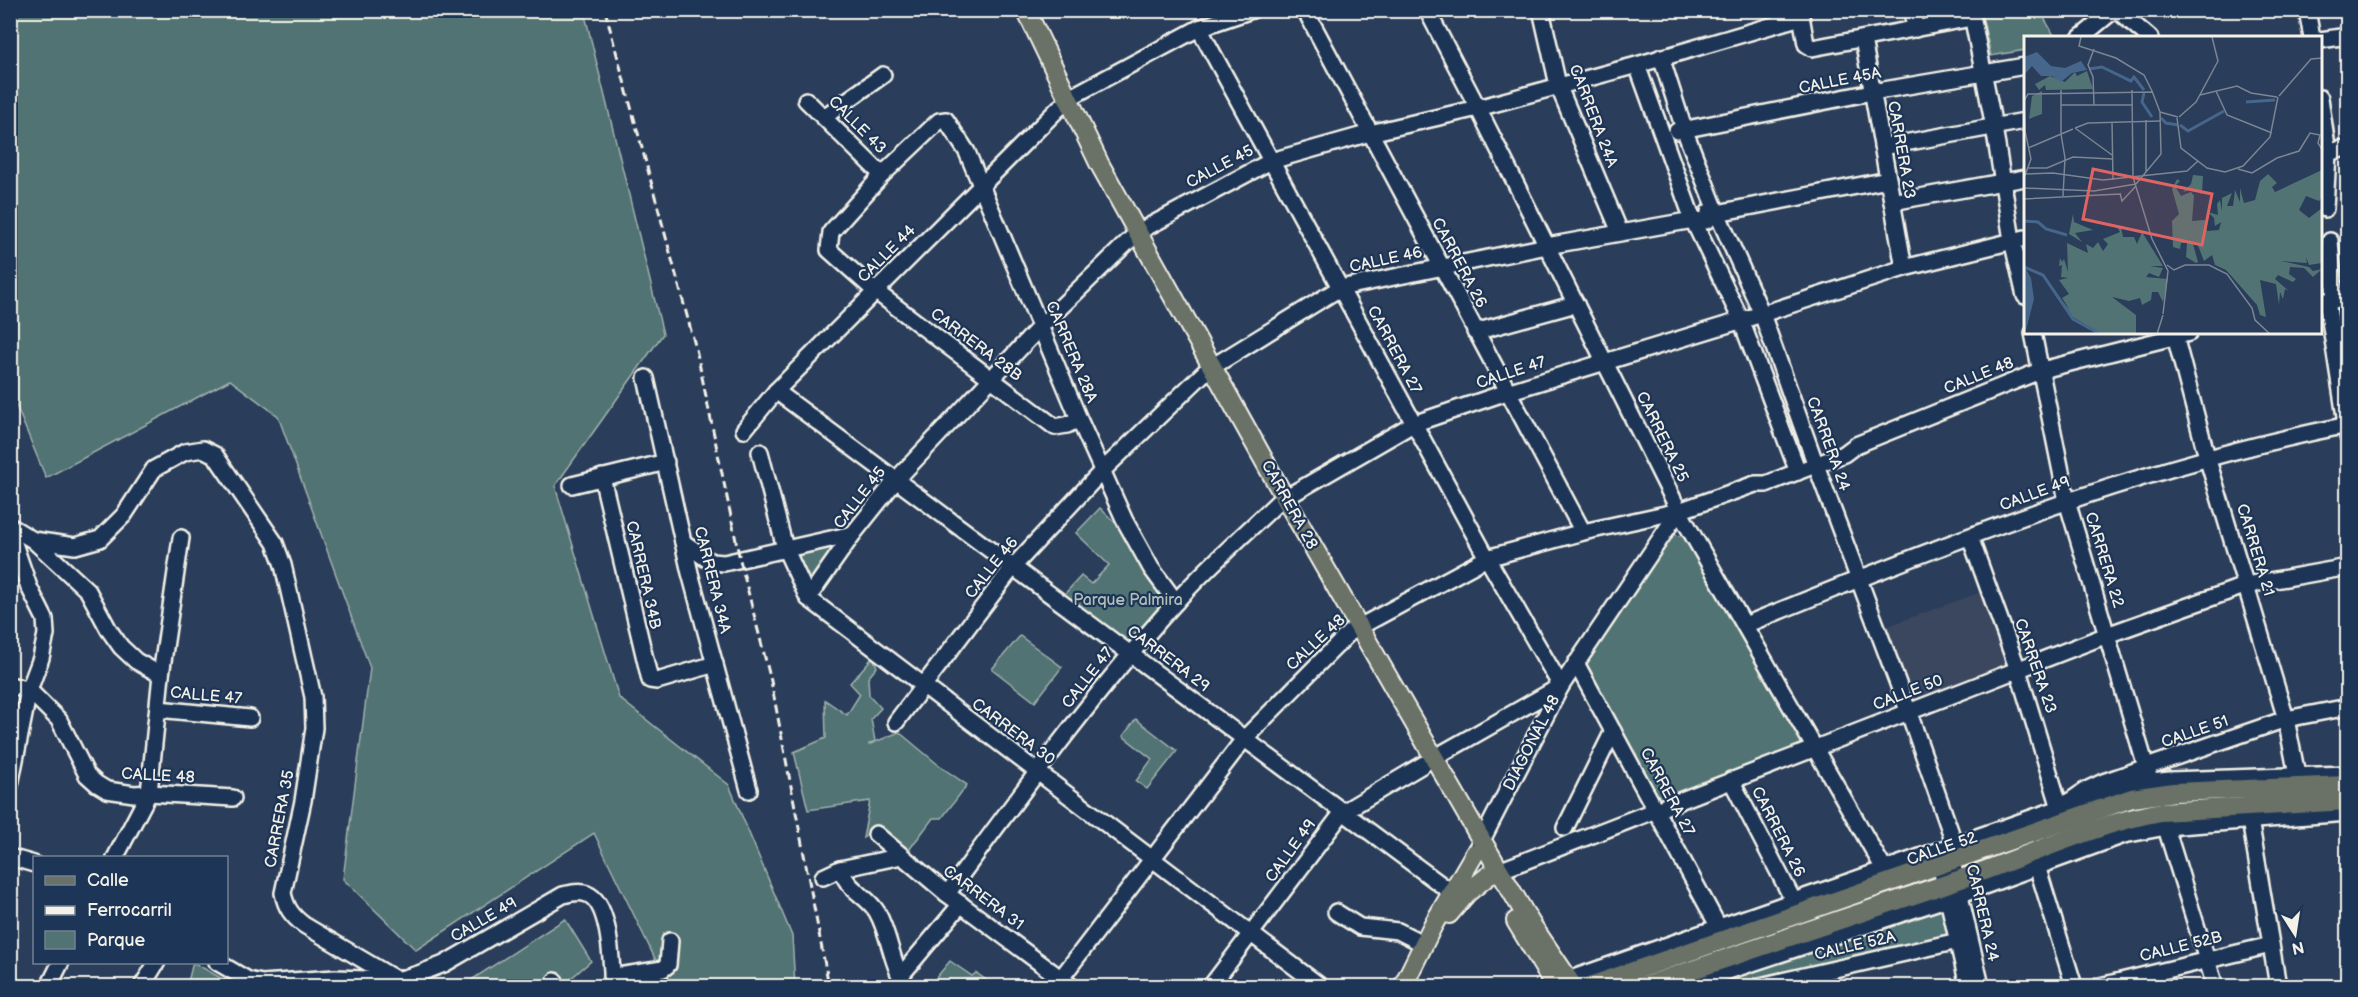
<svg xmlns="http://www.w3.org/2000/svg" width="2358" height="997" viewBox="0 0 2358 997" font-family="'Balsamiq Sans',sans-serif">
  <rect width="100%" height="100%" fill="#2a3d5a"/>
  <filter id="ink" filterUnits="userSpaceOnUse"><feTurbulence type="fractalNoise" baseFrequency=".0167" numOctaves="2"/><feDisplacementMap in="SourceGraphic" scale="12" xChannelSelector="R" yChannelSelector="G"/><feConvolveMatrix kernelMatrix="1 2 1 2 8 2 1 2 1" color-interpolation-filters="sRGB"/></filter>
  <g filter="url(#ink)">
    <!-- built -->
    <path fill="#3a475e" d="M1984,591L2011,665L1912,701L1885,627Z"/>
    <!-- green -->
    <g fill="#517373" stroke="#a2b2ae" stroke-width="1.5">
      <path d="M10,11H584L663,334L555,486L619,698L729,785L792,936L795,986H738L665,979L594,833L416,950L343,879L370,668L278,416L230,380L46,478L11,393Z"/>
      <path d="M1981,11H2040L2055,37L2025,38V50L1991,56Z"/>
      <path d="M1100,508L1133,540L1176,602L1131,653L1061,598L1081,576L1091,584L1109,565L1076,533Z"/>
      <path d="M1676,535L1687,538L1809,743L1657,803L1585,666L1664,541L1670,536Z"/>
      <path d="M847,539L809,593L789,550Z"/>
      <path d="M1020,636L1062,667L1035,702L992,669Z"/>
      <path d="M873,657L877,667L868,678L869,695L881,708L871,719L875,741L868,745L899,732L941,767L967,785L942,818H933L909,850L901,852L875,830L863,838L870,801L808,810L794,752L826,738L825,700L847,715L860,694L850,683Z"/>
      <path d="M1136,719L1177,751L1147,789L1136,781L1152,759L1123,736Z"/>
      <path d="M1942,905L1950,938L1740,986H1708Z"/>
      <path d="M565,919L591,961L562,986H462Z"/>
      <path d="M950,961L972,976L976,973L995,986H935L931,984Z"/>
      <path d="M193,962L194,963L235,986H187Z"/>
    </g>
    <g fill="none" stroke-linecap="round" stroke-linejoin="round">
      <defs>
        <g id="minor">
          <path d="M1305,10L1583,532"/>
          <path d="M1427,10L1478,108L1679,511L1884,869"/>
          <path d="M1541,10L1558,85L1620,232"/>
          <path d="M1800,10L1806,44L1812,48L1972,18"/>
          <path d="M1912,10L1915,29"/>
          <path d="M1971,10L1994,127L2012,240L2025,296"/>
          <path d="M2117,10L2150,38"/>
          <path d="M2307,10L2312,38"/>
          <path d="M1199,28L1487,558L1561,686"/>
          <path d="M2080,38L2114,10"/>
          <path d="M1863,39L1904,268"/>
          <path d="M2320,40L2348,36"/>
          <path d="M1661,57L1684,129L1717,213L1762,314L1813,457L1909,713L1955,845"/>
          <path d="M1637,65L1693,220L1741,320L1798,472"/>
          <path d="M2320,98L2328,153L2325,209"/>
          <path d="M1067,99L1199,28L1252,10"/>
          <path d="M806,100L882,175"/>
          <path d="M824,117L883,75"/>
          <path d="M1677,131L1872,92L2025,66"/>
          <path d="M1882,147L2025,121"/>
          <path d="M2321,159L2328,153L2348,147"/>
          <path d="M1892,202L2025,178"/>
          <path d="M1709,212L1717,213L1888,180"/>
          <path d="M2330,241L2335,300"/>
          <path d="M2327,301L2348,436"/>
          <path d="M1475,332L1576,304"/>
          <path d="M2033,333L2067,501L2149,777"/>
          <path d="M2175,336L2207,457L2286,719L2297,775"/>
          <path d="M1212,367L1340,288L1547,246L1693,220L1706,221L1717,213"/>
          <path d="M646,378L690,573L749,790"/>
          <path d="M776,391L1451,892"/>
          <path d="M1079,419L1067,425L1055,427L875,291L829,250L831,232L882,175L939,121L946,120L967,152L1079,419L1125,521L1151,568L1176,602"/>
          <path d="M744,430L776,391L1060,107"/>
          <path d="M760,452L785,548L808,598L1320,986"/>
          <path d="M602,477L650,680L657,681L715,664"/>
          <path d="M572,485L666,462"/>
          <path d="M1285,498L1413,424L1507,392L1762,314L1904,268L2025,238"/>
          <path d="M10,526L33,540L88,591L109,630L121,647L136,661L161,675"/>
          <path d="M10,532L29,587L45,619L46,634L41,658L29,690L10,785"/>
          <path d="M1970,537L2018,670L2060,808L2086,790L2103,782L2286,719L2348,707"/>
          <path d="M33,540L75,546L100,539L124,515L154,469L185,452L203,449L215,455L275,543L283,565L313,697L314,728L303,801L283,893C286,908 292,916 304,925L397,980"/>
          <path d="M683,542L711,562L724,563L853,534"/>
          <path d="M808,598L853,534L896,480L1040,327L1138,232L1271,161L1370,133L1478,108L1637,65L1801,17"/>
          <path d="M1745,625C1940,545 2139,466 2348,425"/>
          <path d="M1576,663L1723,935"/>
          <path d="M10,685L29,690L59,720L87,775L97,784L107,790L134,794L149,793L233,798"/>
          <path d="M158,709L250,718"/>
          <path d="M896,722L1013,567L1102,471L1205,372"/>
          <path d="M1434,758L1561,686"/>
          <path d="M1731,780L1793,900"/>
          <path d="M2163,818L2215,986"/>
          <path d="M2250,820L2278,986"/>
          <path d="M1565,828L1613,731"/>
          <path d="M876,834L947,894L1071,986"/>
          <path d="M1478,848L1561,686L1679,511"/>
          <path d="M1949,849L1981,986"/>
          <path d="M1938,855L1968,986"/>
          <path d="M10,857L34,864"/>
          <path d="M115,858L149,793L161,675L181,538"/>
          <path d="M2037,866L2074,986"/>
          <path d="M840,869C843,874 846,881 850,885C859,895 870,900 877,912C890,935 891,963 905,986"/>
          <path d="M1491,874L2107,635L2247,585L2348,567"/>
          <path d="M823,877L840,869L902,856"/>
          <path d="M947,894C1020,795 1092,695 1174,604C1206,568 1243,536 1278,502"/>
          <path d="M1336,912L1360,927L1398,931L1424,944"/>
          <path d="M217,962L248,980L262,983L335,978L397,980L418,974L444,964L563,895C571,893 580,891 587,894C611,903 611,964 613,986"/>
          <path d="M903,973L961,904"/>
          <path d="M612,977L663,969L668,965L670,941"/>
          <path d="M1559,983L2060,808C2096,796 2132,783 2170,780L2348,774"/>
          <path d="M49,986L61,962"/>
          <path d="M142,986L157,962"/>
          <path d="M554,986L555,981"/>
          <path d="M1055,986L1244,739L1350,632L1487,558L1583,532L1679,511L1755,484H1766L1844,454L1856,445L2042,370L2189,333"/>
          <path d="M1211,986L1343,812L1424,764"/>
          <path d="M1683,986L1976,889L2124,835L2166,827L2348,813"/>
          <path d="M1760,986L1958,941"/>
          <path d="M2100,986L2271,945"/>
        </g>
        <g id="major">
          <path d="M1026,10L1099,163L1285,498L1482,841L1531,924L1573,986"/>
          <path d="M1449,914L1467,893L1488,876"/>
          <path d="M1516,921L1555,986"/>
          <path d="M1403,986L1433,925L1475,853"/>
          <path d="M1590,986L2132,798L2174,792L2348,785"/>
          <path d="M1645,986C1754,950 1862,913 1970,876C2033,854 2095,824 2161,812L2348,801"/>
        </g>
      </defs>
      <!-- minor casing -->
      <use href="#minor" stroke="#f4f1e8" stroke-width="20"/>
      <!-- major casing -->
      <use href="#major" stroke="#f4f1e8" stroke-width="22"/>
      <!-- minor -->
      <use href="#minor" stroke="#1d3557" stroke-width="15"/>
      <!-- major -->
      <use href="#major" stroke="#6a7166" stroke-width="18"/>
      <!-- rail -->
      <path stroke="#f4f1e8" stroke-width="3" stroke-dasharray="9 4.5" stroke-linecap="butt" d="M605,10L697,353L740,560L771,681L829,986"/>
    </g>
  </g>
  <g text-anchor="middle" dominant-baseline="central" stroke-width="4.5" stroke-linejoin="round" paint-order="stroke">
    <!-- street labels -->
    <g font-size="16" fill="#f4f1e8" stroke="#1d3557">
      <text transform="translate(1840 81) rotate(-11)">CALLE 45A</text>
      <text transform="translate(1593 116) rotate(69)">CARRERA 24A</text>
      <text transform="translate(857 125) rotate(45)">CALLE 43</text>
      <text transform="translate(1901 150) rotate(80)">CARRERA 23</text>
      <text transform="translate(1220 167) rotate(-28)">CALLE 45</text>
      <text transform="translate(887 254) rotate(-45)">CALLE 44</text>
      <text transform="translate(1386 260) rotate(-12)">CALLE 46</text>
      <text transform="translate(1459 263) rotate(62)">CARRERA 26</text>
      <text transform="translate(976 345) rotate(37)">CARRERA 28B</text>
      <text transform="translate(1394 350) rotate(62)">CARRERA 27</text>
      <text transform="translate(1071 352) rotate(67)">CARRERA 28A</text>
      <text transform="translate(1511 373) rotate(-18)">CALLE 47</text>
      <text transform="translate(1979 376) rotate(-22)">CALLE 48</text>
      <text transform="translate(1662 437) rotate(64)">CARRERA 25</text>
      <text transform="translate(1828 444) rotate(70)">CARRERA 24</text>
      <text transform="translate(2035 494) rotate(-20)">CALLE 49</text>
      <text transform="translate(860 498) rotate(-52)">CALLE 45</text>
      <text transform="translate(1289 505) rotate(61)">CARRERA 28</text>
      <text transform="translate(2255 550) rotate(73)">CARRERA 21</text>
      <text transform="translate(2104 560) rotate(73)">CARRERA 22</text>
      <text transform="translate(992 568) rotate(-51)">CALLE 46</text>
      <text transform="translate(643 575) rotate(77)">CARRERA 34B</text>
      <text transform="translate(712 580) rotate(76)">CARRERA 34A</text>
      <text transform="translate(1316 643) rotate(-43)">CALLE 48</text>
      <text transform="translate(1168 659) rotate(37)">CARRERA 29</text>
      <text transform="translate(2035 666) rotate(71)">CARRERA 23</text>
      <text transform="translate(1088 678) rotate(-52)">CALLE 47</text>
      <text transform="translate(1908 693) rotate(-21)">CALLE 50</text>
      <text transform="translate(206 696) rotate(5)">CALLE 47</text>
      <text transform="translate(1013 732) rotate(37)">CARRERA 30</text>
      <text transform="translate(2195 732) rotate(-19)">CALLE 51</text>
      <text transform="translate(1532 743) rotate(-63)">DIAGONAL 48</text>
      <text transform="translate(158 776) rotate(3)">CALLE 48</text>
      <text transform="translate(1667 792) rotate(62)">CARRERA 27</text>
      <text transform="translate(280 819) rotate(-79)">CARRERA 35</text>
      <text transform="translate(1778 832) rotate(63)">CARRERA 26</text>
      <text transform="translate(1942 849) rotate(-19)">CALLE 52</text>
      <text transform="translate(1291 851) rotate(-54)">CALLE 49</text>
      <text transform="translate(983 898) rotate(37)">CARRERA 31</text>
      <text transform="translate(1982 913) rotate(77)">CARRERA 24</text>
      <text transform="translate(484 920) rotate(-30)">CALLE 49</text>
      <text transform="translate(1855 946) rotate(-13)">CALLE 52A</text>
      <text transform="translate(2181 947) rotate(-14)">CALLE 52B</text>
    </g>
    <!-- park labels -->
    <g font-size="16" fill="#b3bfb9" stroke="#1d3557">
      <text x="1128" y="600">Parque Palmira</text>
    </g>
  </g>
  <!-- overview -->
  <g transform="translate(2024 36)">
    <rect width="298" height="298" fill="#2a3d5a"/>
    <path d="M63,35L69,53L22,54L21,49L15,54L11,48L26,40L41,46L51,36L53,40ZM18,55V78L5,83L8,60ZM298,134V161L295,165L282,160L275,174L285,182L298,172V227L285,229L282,221L283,227L257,225L285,231L289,235L298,233L289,241L280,232L266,231L265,238L272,243L269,246L254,239L251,243L265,255L261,253L259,263L256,256L255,269L252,248L236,244L242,281L236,279L233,269L202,234L191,229L188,219L180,225L173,207L169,208L174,226L172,227L162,221L163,207H157L156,213L149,211L148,185L155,178L148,153L153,143L156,145L151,150L157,160L167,156L170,160L168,185L181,184L183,195L195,194L197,186L191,190L190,182L184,176L194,179L193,168L196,164L198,175V162L208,157L203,170H209L211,154L216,166V152L220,167L231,164L236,145L244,138L253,147L248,151L251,156ZM169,139L179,140L178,158L168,153L159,156L167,148ZM49,178L50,186L69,194L51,197L58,206L45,198ZM93,191H97L99,201H110L113,208L118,196L139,230H126L139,232L135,241L125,237L122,241L144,243L139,266L134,256H128L127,264L118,269L116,262L105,265L88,261L112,279V298H77L49,281L44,277L34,260L46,274L38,262L45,258L35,244L44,242L37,241L38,229L35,230L36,222L38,226L40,223L44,236L43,207L64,217L62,208L69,212L74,206L79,215L84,208L79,203L96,196Z" fill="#517373"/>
    <path d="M13,16L27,30L41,32L57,25L63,34L48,37L37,46L28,40H17L8,30L0,39V21ZM0,230L7,242L10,263L1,298Z" fill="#46668c"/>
    <path fill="none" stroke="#46668c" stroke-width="3" d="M65,33L78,31L107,45L110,41L120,54M120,57L118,66L128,81M222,66L251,64M137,82L142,87L154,89M156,89L164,95L200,75M0,185L14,186L22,193L43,199M0,231L19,239L49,283L76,298"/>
    <path fill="none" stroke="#7b8593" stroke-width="1.5" d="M57,1L55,10L92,22L120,39L128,55L136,76L137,118L112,148M37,54V98L41,122L39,160M108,54L109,141L128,203L144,235L139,278M192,55L203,79L248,97M176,59L213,50L227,57L253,61M255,60L287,23L299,22M37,69H109M70,69L69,41L64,29L70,13M136,76L154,81M155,81L172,66L194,25L188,1M153,82L157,112L183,132L201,136L219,130L246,101L254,61M122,84V136M88,86L89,144M51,92L64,87L137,85M51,92L88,119M4,112L49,93M3,132H23L49,121L89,123M214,133L228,137L253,122L275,115L286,97L296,99L294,107L299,115M0,138L29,137L79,144L163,135L174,125M0,142L7,123L1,95L0,65L4,58L129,56M0,152L70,155L112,148M96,157L98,165L112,150M0,163L96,158M143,229L150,234L161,229H185L203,238L228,272L231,284L246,298M133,298L139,279"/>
    <path fill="#df6462" fill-opacity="0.15" stroke="#df6462" stroke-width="3" d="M69,133L188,158L178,209L59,183Z"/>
    <rect width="298" height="298" fill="none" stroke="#f4f1e8" stroke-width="3"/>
  </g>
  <!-- margin -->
  <rect width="2358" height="997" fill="none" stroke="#1d3557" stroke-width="36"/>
  <rect x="18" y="18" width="2322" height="961" fill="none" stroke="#f4f1e8" stroke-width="2" filter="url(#ink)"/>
  <!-- legend -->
  <rect x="33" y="856" width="195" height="108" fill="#1d3557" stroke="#738091" stroke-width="1.5"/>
  <rect x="45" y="876" width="30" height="9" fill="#6a7166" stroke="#738091" stroke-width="1.5"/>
  <text x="87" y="886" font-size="18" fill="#f4f1e8">Calle</text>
  <rect x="45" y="906" width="30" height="9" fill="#f4f1e8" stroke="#738091" stroke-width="1.5"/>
  <text x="87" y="916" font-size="18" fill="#f4f1e8">Ferrocarril</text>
  <rect x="45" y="931" width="30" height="18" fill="#517373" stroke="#738091" stroke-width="1.5"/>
  <text x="87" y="946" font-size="18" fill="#f4f1e8">Parque</text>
  <!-- north arrow -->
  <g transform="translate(2295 934) rotate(168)" stroke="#1d3557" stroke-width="4.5" paint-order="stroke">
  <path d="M0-4.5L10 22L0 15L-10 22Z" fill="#f4f1e8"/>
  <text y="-9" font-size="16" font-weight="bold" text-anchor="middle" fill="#f4f1e8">N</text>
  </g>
</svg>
